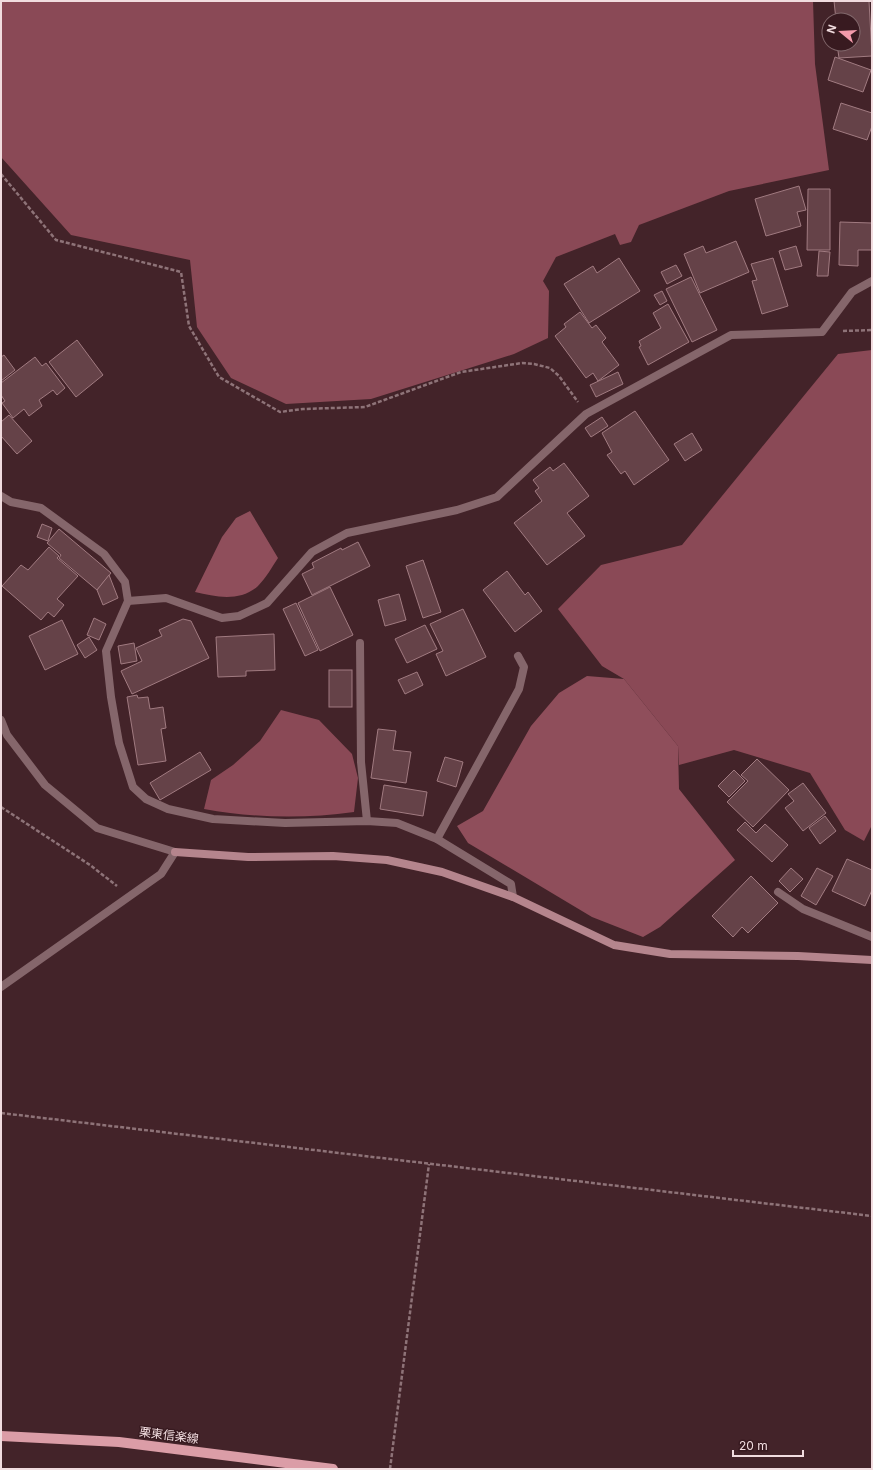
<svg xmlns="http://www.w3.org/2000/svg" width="873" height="1470" viewBox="0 0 873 1470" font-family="Inter,'Noto Sans JP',sans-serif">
  <rect width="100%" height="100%" fill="#432329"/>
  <!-- forest -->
  <g fill="#8a4956">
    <path d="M1,1H813L815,64L829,170L729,191L639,225L631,242L620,245L615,234L556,257L543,281L549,291L548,338L514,354L371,399L286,404L231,378L197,327L190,260L71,235L1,157Z"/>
    <path d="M872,350V825L864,841L845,830L810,773L734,750L679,765L678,746L624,679L602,666L558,609L601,565L682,545L838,354Z"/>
    <path d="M281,710L319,720L352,754L358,778L354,812C304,819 254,818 204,809L211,780L233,765L260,741Z"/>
  </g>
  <!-- water -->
  <g fill="#8f4e5b">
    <path d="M250,511L278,558C272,567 266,578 258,586C240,602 216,597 195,592L222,537L236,518Z"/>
    <path d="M587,676L624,679L678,746L679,789L735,860L660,927L643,937L592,917L468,843L457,826L483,811L531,726L559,693Z"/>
  </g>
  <!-- building -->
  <g fill="#654248" stroke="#a17b81">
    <path d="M834,1H869L872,56L839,58L837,44H853V20H836Z"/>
    <path d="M835,57L871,70L863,92L828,80Z"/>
    <path d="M841,103L872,113V126L867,140L833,129Z"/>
    <path d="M799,186L806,210L797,212L801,226L766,236L755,199Z"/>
    <path d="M808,189H830V250H807Z"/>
    <path d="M840,222L872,223V250H858V266L839,265Z"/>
    <path d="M736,241L749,272L700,293L684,254L703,246L706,253Z"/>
    <path d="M796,246L802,266L785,270L779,251Z"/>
    <path d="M819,251L830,252L828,276H817Z"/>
    <path d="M619,258L640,291L589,323L564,284L593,266L597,273Z"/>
    <path d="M773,258L788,306L762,314L752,281L757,280L751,264Z"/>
    <path d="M676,265L682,276L667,284L661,272Z"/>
    <path d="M691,277L717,330L692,342L666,289Z"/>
    <path d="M662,291L667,301L660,305L654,295Z"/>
    <path d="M668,304L689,342L648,365L639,347L641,346L639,341L661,328L653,313Z"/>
    <path d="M580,312L592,328L596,325L606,338L602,342L619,365L598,381L593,373L586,378L555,336L566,327L564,324Z"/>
    <path d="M77,340L103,375L76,397L49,362Z"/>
    <path d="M4,355L15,370L1,381V357Z"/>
    <path d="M35,357L42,366L46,363L65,388L57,395L53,390L39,400L42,406L29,416L24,409L13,418L2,403L5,401L1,395V383Z"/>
    <path d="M618,372L623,384L596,397L590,385Z"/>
    <path d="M635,411L669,460L634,485L625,471L621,474L607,455L612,452L602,433Z"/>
    <path d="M9,415L32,441L17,454L1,436V422Z"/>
    <path d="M602,417L608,426L591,437L585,428Z"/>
    <path d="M692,433L702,450L685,461L674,444Z"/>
    <path d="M564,463L589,496L567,513L585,536L547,565L514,523L542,501L535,491L539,488L533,480L550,467L553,471Z"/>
    <path d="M42,524L52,528L48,541L37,537Z"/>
    <path d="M59,529L111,573L97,590L59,558L61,555L47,543Z"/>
    <path d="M358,542L370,566L312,595L302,574L314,568L312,563L341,548L342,550Z"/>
    <path d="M49,547L59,556L57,558L78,576L57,599L64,605L54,617L48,612L41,620L2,586L21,565L28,570Z"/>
    <path d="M423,560L441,612L423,618L406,566Z"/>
    <path d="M507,571L525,595L528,592L542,611L515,632L483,590Z"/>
    <path d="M109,575L118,598L103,605L97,590Z"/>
    <path d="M330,587L353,635L320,651L298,603Z"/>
    <path d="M399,594L406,620L385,626L378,600Z"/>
    <path d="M296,603L318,650L305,656L283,609Z"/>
    <path d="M463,609L486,657L446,676L436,654L443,651L430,624Z"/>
    <path d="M94,618L106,624L99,640L87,635Z"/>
    <path d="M183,619L191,621L209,658L132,694L121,671L142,661L136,648L162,636L159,630Z"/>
    <path d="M62,620L78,654L45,670L29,636Z"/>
    <path d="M425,625L437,649L407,663L395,639Z"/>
    <path d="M274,634L275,670L246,671V676L218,677L216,637Z"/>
    <path d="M89,637L97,650L85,658L77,645Z"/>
    <path d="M134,643L137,661L121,664L118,646Z"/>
    <rect x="329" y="670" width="23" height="37"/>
    <path d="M417,672L423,685L405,694L398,680Z"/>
    <path d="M137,695L138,698L148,697L150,709L163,707L166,728L161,729L166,761L138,765L127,697Z"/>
    <path d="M378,729L396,731L393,750L411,752L406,783L371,778Z"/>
    <path d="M200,752L211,770L160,800L150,783Z"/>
    <path d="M445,757L463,762L456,787L437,781Z"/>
    <path d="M757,759L789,790L753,827L727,802L748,781L741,775Z"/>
    <path d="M734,770L745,781L729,797L718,786Z"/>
    <path d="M803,783L826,813L803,831L785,808L794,801L788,794Z"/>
    <path d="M384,785L427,792L423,816L380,809Z"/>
    <path d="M825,816L836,831L820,844L809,828Z"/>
    <path d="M745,822L756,833L765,824L788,845L772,862L737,830Z"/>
    <path d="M847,859L872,870V890L865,906L832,891Z"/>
    <path d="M791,868L803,879L790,892L779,881Z"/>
    <path d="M817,868L833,876L816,905L801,896Z"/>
    <path d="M751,876L778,903L748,933L742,927L733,937L712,916Z"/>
  </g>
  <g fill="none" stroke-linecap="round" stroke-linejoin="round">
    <!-- path -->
    <g stroke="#8e7378" stroke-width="2.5" stroke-dasharray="4 2" stroke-linecap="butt">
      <path d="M1,174L56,240L181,272L189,326L219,377L280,412L303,409L365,407L461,372L522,363L534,364L550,368L559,376L578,402"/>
      <path d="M843,331L872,330"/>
      <path d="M1,807L90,865L117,886"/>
      <path d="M1,1113L872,1216"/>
      <path d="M390,1469L429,1164"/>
    </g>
    <!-- lane -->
    <g stroke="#85666b" stroke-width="8">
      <path d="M1,496L11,502L41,508L104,554L125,582L128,601L106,651L111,697L119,743L133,787L146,799L168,809L213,819L285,823L367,821L397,823L437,839L511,884L513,897"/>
      <path d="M128,601L166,598L222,618L239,616L267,603L312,552L347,533L457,510L497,497L586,414L731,335L822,332L852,292L872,281"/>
      <path d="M360,643L361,762L367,821"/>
      <path d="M437,839L519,689L524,667L518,656"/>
      <path d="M778,892L803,909L872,937"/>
    </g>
    <!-- street -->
    <path stroke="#85666b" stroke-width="8" d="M1,720L7,735L45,785L97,828L175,852L161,874L1,987"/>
    <!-- secondary -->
    <path stroke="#b5858d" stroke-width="8" d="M175,852L248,857L333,856L387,860L442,872L513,897L614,945L670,954L798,956L872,960"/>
    <!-- primary -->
    <path stroke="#db9da7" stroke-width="10" d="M1,1436L119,1442L333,1469"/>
  </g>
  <g text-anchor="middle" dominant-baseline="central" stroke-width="3" stroke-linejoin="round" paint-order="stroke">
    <!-- street labels -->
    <g font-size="12" fill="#f1dcdf" stroke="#381a20">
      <text transform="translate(169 1435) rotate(7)">栗東信楽線</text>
    </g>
  </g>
  <!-- border -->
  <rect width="873" height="1470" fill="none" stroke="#f1dcdf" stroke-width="4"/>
  <!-- north arrow -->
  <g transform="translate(841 32) rotate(288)"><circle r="19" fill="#381a20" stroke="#82686c"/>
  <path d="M0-3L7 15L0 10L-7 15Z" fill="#f39aab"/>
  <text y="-6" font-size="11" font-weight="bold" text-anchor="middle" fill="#f1dcdf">N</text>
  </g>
  <!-- scale -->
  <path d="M733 1450v6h70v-6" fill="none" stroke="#f1dcdf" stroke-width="2"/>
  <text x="739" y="1450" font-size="12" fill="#f1dcdf" stroke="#381a20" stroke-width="3" paint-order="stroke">20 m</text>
</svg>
